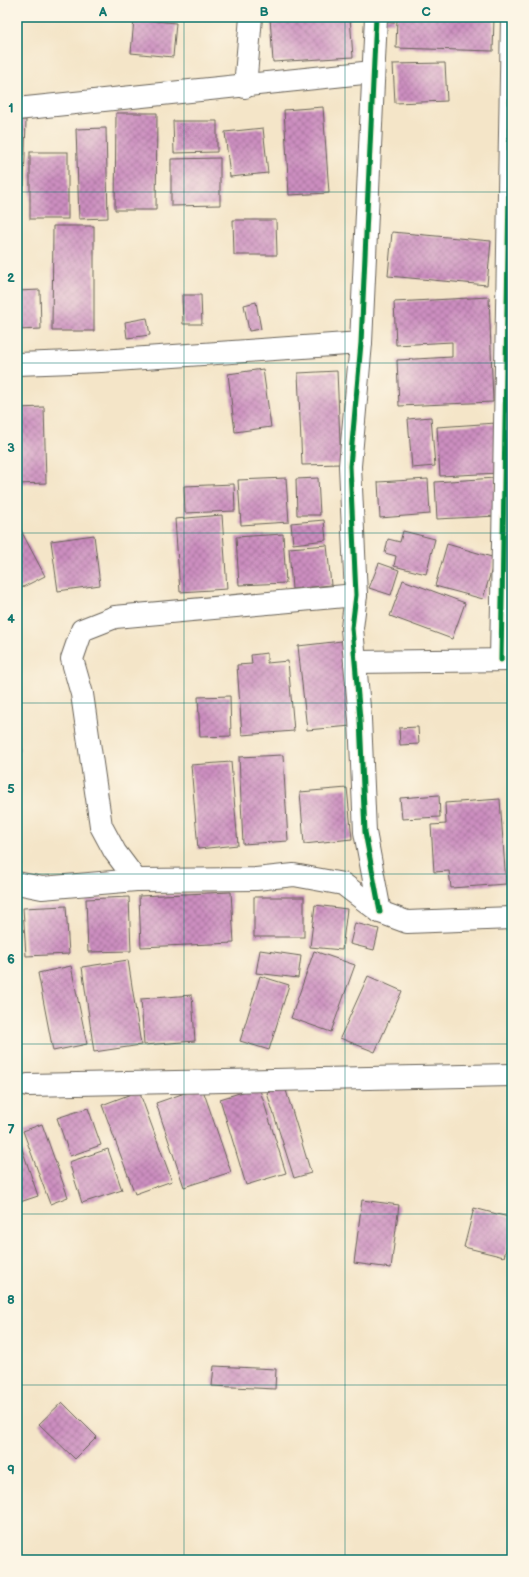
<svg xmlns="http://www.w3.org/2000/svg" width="529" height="1577" viewBox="0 0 529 1577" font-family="'Balsamiq Sans',sans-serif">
  <defs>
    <pattern id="building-cross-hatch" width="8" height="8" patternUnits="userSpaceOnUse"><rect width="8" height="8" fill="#cc8ec0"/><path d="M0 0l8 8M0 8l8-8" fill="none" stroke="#a5739b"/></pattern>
  </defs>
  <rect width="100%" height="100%" fill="#fcf5e5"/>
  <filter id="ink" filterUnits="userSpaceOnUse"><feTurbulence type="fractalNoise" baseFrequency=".025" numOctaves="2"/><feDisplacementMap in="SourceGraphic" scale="8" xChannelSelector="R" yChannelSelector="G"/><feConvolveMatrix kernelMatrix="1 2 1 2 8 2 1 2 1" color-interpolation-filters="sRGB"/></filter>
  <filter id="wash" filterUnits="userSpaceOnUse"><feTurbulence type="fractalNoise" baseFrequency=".012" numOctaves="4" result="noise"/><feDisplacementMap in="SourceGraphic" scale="16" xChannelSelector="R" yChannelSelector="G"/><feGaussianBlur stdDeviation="0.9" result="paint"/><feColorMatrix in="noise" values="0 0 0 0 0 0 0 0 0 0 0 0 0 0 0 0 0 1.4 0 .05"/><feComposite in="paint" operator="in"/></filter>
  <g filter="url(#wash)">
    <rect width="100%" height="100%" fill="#f4e5c8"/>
    <g id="blocks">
      <!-- building -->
      <g fill="url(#building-cross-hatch)">
        <path d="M270,17H350L353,57L273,62Z"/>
        <path d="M384,17H394V23L384,22Z"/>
        <path d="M397,17H494L493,51L396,48Z"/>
        <path d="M134,19L176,23L173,57L131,53Z"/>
        <path d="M445,63L447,101L395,103L393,64Z"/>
        <path d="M323,107L329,193L289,195L284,110Z"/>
        <path d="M116,113H157L156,210H115Z"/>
        <path d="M17,120H26L24,186L17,185Z"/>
        <path d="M173,121H217V152L174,153Z"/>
        <path d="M106,128L108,218L79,219L76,129Z"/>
        <path d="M263,128L268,173L230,177L225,132Z"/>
        <rect x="30" y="152" width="38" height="67"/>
        <path d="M220,158V205L171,206V159Z"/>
        <path d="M233,220H276L277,255H234Z"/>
        <path d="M53,226H94V331H52Z"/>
        <path d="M392,232L491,241L487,285L388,276Z"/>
        <path d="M40,290L41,329L17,330V291Z"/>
        <path d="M182,295H201L202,324H183Z"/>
        <path d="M489,297L493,402L399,406L397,360L452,357V342L396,345L394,302Z"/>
        <path d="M256,302L261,329L249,331L244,305Z"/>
        <path d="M147,318L150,335L127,338L125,322Z"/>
        <path d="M263,369L271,427L235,432L228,374Z"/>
        <path d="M337,371L341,464L302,465L298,373Z"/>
        <path d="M44,407L46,483L17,484V408Z"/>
        <path d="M431,417L435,466L412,468L408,419Z"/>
        <path d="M496,423L499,473L440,476L437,427Z"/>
        <path d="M286,478L289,522L241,525L238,480Z"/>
        <path d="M318,478L320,515H297L296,479Z"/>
        <path d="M495,478L497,516L437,519L435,482Z"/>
        <path d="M428,479L430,514L380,518L378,482Z"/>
        <path d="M234,484L235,511L185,513L184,486Z"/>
        <path d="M222,515L227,589L180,592L175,519Z"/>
        <path d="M324,520L326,540L293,544L291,523Z"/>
        <path d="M17,523L45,576L17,590Z"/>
        <path d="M403,531L435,539L426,574L394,566L396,556L385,553L388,539L400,542Z"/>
        <path d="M283,534L286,583L239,585L236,537Z"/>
        <path d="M94,535L100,585L58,591L51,541Z"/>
        <path d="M447,544L495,558L483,599L435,586Z"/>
        <path d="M327,545L331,585L292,589L289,548Z"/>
        <path d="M379,563L399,570L391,595L369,588Z"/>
        <path d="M403,580L465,603L452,639L390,616Z"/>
        <path d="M342,641L351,726L307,730L298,646Z"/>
        <path d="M267,653V663L288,661L294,731L242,735L237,665L252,664L251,655Z"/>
        <path d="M230,696L231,736L200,737L198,697Z"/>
        <path d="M17,725L20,751H17Z"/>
        <path d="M418,727L419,744L400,745L399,728Z"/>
        <path d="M283,755L288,841L243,844L239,757Z"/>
        <path d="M231,762L238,845L198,849L191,765Z"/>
        <path d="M347,788L352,839L304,844L300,792Z"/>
        <path d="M439,795L440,817L402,819L400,798Z"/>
        <path d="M500,799L506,884L451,888L449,871L434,872L431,825L446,824L445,803Z"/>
        <path d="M17,824L21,863L17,864Z"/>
        <path d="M231,892L234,943L141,947L139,896Z"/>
        <path d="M129,897L131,951L88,952L86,899Z"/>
        <rect x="254" y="897" width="50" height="40"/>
        <path d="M315,905L347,909L342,950L310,947Z"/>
        <path d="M66,906L69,954L26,956L23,908Z"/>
        <path d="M355,923L379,929L374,950L350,944Z"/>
        <path d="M260,950L301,956L298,978L256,973Z"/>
        <path d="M314,951L355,965L331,1032L291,1018Z"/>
        <path d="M128,960L141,1045L94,1052L82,967Z"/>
        <path d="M71,966L87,1044L53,1051L38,973Z"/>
        <path d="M260,976L289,985L269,1050L240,1041Z"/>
        <path d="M368,976L402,991L375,1052L340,1038Z"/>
        <path d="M192,995L195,1041L144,1045L141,999Z"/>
        <path d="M202,1087L231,1172L184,1187L156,1103Z"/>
        <path d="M259,1087L286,1173L246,1185L220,1099Z"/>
        <path d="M285,1087L311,1173L294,1178L267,1093Z"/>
        <path d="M139,1091L172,1181L135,1194L102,1105Z"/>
        <path d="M88,1108L101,1145L70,1156L57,1118Z"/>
        <path d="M42,1124L68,1197L50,1204L23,1131Z"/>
        <path d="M17,1134L38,1196L17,1203Z"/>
        <path d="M108,1149L122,1190L82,1203L69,1162Z"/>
        <path d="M362,1200L399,1205L391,1268L354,1263Z"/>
        <path d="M474,1208L512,1218V1228L504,1257L464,1247Z"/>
        <path d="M214,1366L276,1369L275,1389L212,1386Z"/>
        <path d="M62,1402L97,1437L75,1459L39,1424Z"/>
      </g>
    </g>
  </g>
  <g filter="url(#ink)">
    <use href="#blocks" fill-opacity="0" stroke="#686258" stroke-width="1"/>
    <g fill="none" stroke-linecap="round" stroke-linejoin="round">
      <defs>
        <g id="minor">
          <path d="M376,17L361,343L350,466L356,595L352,628L360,719L365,832L380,912"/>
          <path d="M245,87L251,17"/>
          <path d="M17,109L373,72"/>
          <path d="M17,364L101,361L361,343"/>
          <path d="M501,660L512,17"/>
          <path d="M355,662L512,660"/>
          <path d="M136,880L115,852L101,826L82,694L72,659L82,630L115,617L356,595"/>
          <path d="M17,883L42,888L136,880L256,879L294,875L343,884L380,912L407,922L512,918"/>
          <path d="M28,1085L512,1075"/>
        </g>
      </defs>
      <!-- minor casing -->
      <use href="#minor" stroke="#686258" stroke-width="24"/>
      <!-- minor -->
      <use href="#minor" stroke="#fff" stroke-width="22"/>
      <defs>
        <g id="cycleway">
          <path d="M376,17L361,343L350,466L356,595L352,628L360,719L365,832L380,912"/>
          <path d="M501,660L512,17"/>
        </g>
      </defs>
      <!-- cycleway casing -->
      <use href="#cycleway" stroke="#fcf5e5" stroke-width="8"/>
      <!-- cycleway -->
      <use href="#cycleway" stroke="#00873e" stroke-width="5"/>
    </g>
  </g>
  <!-- grid -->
  <path fill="none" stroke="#0f766e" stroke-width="1" stroke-opacity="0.55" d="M184,17V1560M345,17V1560M17,192H512M17,363H512M17,533H512M17,703H512M17,874H512M17,1044H512M17,1214H512M17,1385H512"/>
  <!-- margin -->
  <rect width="529" height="1577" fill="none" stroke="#fcf5e5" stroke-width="44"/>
  <rect x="22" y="22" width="485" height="1533" fill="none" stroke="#0f766e" stroke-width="1.5"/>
  <g font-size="13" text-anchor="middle" font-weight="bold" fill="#0f766e">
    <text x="103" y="16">A</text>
    <text x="264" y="16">B</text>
    <text x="426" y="16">C</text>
    <text x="11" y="112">1</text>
    <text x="11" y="282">2</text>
    <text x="11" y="452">3</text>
    <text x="11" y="623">4</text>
    <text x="11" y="793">5</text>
    <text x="11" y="963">6</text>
    <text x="11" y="1134">7</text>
    <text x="11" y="1304">8</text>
    <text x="11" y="1474">9</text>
  </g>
</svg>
